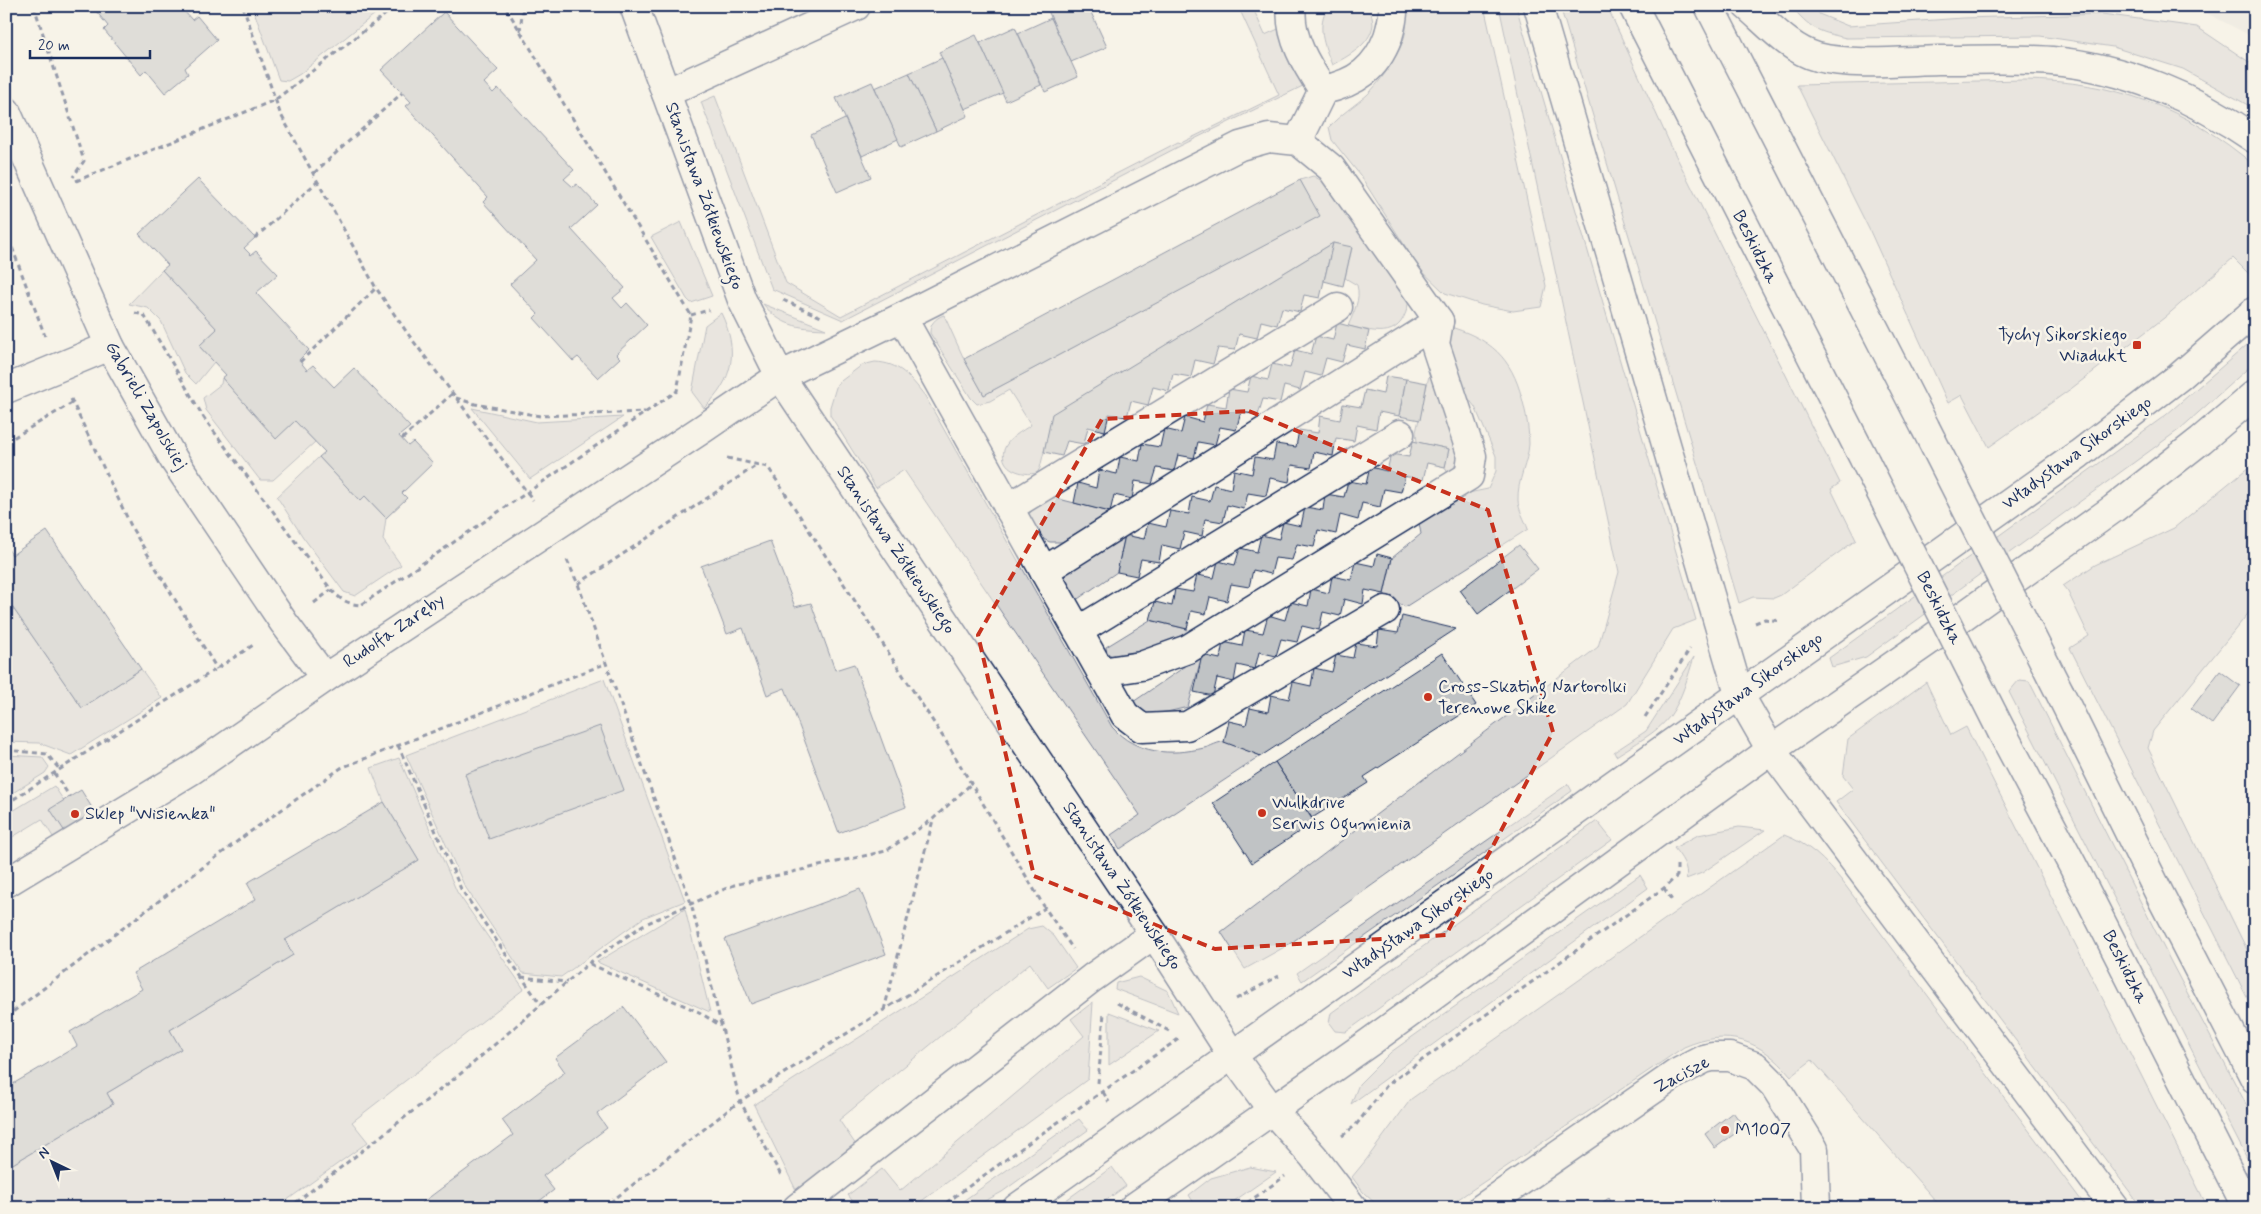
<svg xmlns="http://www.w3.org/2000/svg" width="2261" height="1214" viewBox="0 0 2261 1214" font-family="Mynerve,sans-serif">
  <rect width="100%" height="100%" fill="#f7f3e8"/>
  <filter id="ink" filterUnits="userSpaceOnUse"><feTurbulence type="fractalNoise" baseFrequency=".02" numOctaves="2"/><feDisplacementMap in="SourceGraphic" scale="10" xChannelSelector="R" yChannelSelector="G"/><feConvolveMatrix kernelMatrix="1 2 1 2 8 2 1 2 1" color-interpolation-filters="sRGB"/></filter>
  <g filter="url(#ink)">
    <!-- built -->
    <path fill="#e6e5de" d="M2193,6H2255V38Z"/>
    <!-- green -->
    <g fill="#d7d6d4" stroke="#798299">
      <path d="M252,6H385L300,74L288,81L279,80Z"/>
      <path d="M1238,6H1252L1265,35L1285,26L1311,82L1180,146L843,320L772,289L701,102L715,96L786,283L841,316L1178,142L1181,143L1279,95Z"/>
      <path d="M1328,6H1367L1370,9C1371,13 1373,20 1373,25C1370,45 1348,56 1332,65C1324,45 1316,26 1328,6Z"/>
      <path d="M1406,6H1484L1546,286L1541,307L1513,311L1482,305L1445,293L1419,268L1360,175L1332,140L1329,127C1341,114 1354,106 1367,95C1381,81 1404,49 1406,29C1407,22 1406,14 1406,6Z"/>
      <path d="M1499,6H1516L1696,620L1673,629L1627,704L1288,945L1245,969L1221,932L1598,647L1619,572Z"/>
      <path d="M1560,6H1607L1671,146L1840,483L1831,489L1856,540L1781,595L1774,598L1753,597L1739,603Z"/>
      <path d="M1791,6H1815L1819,14L1848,26L1963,18L2102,14L2197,27L2255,66V109L2183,69L2113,47L2040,36L1846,38C1816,31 1811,29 1791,6Z"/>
      <path d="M2024,80C2114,81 2186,107 2255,166V280L2233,258L2164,318L2072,388L1989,447L1962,395L1948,403L1870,231L1797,85Z"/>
      <path d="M1313,176L1326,183L1409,300C1402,340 1379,333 1348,326C1354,312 1361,299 1357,285L1345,278L1352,248L1333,243L1053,414L1040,468L1037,473C1023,476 999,469 1004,450C1007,439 1022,431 1031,425L1009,390L990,401L977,404L971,398L930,333C930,324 935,318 944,315L964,359L984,395L1319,216L1300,180Z"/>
      <path d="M681,222L712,296L691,303L687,299L651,237Z"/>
      <path d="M162,270L217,329L199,346L214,362L196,384L185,373L161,321L148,308L129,304Z"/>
      <path d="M763,304L826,329C798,328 781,326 763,304Z"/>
      <path d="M721,313C739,350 734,380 704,408L692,392L705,325Z"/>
      <path d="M1454,328C1497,342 1514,363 1524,406C1527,418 1529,431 1529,444C1528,462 1517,481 1518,500C1518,509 1525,520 1528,529L1405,607L1384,594L1392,558L1421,534L1419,523L1423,513L1454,496L1488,489L1496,471V456L1475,407L1463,391L1445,334L1448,330Z"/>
      <path d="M2255,338V362L2180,429L1866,657L1832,667L1829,658L2166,415Z"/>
      <path d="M875,362C900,363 910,377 925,396L1112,727C1136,754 1170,756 1204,748C1210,747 1219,741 1225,742C1237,744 1250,751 1261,756L1120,849L1111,835L1140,815L904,470L876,488L830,415V407L837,384L862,365Z"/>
      <path d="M1432,372L1462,441L1454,469L1448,474L1445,467L1449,449L1417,442L1416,432L1429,376Z"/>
      <path d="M222,378L276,438L295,421L315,442L273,480H260L206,410L203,398L221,384Z"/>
      <path d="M472,408L537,422L623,417L530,479Z"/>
      <path d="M319,457L360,501L365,496L386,518L383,540L401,565L355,596L344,592L303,537L277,497Z"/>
      <path d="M2255,462V605L2153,731L2148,748L2255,966V1013L2070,648L2089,636L2068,592L2063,586L2095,565L2174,528Z"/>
      <path d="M1051,497L1110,512L1062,542H1050L1036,536L1027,516L1037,506Z"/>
      <path d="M1125,535L1117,572L1072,603L1062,582C1072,559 1105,548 1125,535Z"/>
      <path d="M6,598L82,708L141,669L162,698L71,755L39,743L6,742Z"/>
      <path d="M1150,620L1187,629L1193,634L1169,648L1114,657L1107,653L1106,647Z"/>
      <path d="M1202,655L1188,707L1167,712L1147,714L1133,702Z"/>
      <path d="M1694,657C1688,676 1682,699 1670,716C1657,733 1634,744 1616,756L1614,752L1646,731Z"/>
      <path d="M604,679L685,901L643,918L561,977L523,973L464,885L406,755Z"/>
      <path d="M2019,680L2029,681L2171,962L2255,1121V1174L2009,692Z"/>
      <path d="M1926,682L1951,735L1966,727L2208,1208H2142L1836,802L1853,789L1843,776L1848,739Z"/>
      <path d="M6,755L42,757L49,767L45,773L6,797Z"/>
      <path d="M399,758L457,892L524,989L352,1122L368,1142L276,1208H6V1168L113,1104L107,1093L181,1049L170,1030L293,955L285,940L419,860L384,802L371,768Z"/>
      <path d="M1568,784L1572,791L1302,981L1297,973Z"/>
      <path d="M54,786L64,801L51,809L69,838L58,845L42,819L6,841V815Z"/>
      <path d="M1597,821L1612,840L1346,1032L1335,1031L1329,1023L1331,1013Z"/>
      <path d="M1739,827L1765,830L1702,873L1686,879C1689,867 1681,857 1674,848L1698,835Z"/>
      <path d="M1784,835C1809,844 1825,860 1842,881L2087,1208H1942L1812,1060L1791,1076C1761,1040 1728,1028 1684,1047L1445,1208H1380L1363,1192L1352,1177L1366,1160L1411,1099Z"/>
      <path d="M1640,875L1648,888L1351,1104L1359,1084L1391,1052Z"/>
      <path d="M685,909L710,1012L597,962Z"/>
      <path d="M1042,926L1054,936L1076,968L1048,988L1030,963L839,1120L856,1145L796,1190L754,1105L1028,929Z"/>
      <path d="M1139,977L1168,991L1178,1013L1115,989L1116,983Z"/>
      <path d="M1093,1002L1088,1079L912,1208H858L848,1195L882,1169L900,1191L1084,1036L1071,1019Z"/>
      <path d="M1109,1012L1159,1031L1109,1065Z"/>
      <path d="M1079,1119L1088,1130L1002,1192L972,1208H953Z"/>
      <path d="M1112,1167L1126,1186L1095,1208H1055Z"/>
      <path d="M1250,1167L1276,1172L1224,1208H1197L1189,1195L1211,1178Z"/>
    </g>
    <!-- building -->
    <g fill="#c0c3c5" stroke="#1b2f5e">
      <path d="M92,6H190L184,11L192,20L197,16L217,40L185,68L188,74L165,93L146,70L141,75L104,30L108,26Z"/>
      <path d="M1046,6H1088L1107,47L1071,62Z"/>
      <path d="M444,12L498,70L484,83L493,93L498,88L574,170L564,179L573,187L577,184L597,205L571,229L625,288L613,298L622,308L627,303L647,325L616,354L620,358L598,378L578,357L573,361L534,318L538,314L510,284L536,260L483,202L488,197L406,106L411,102L381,70Z"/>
      <path d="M1051,18L1078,77L1045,92L1018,33Z"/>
      <path d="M1015,27L1041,85L1006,101L980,43Z"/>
      <path d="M976,35L1003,93L965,109L939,52Z"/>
      <path d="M942,58L968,116L936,131L909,73Z"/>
      <path d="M909,73L936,131L901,147L875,88Z"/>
      <path d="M872,82L898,139L862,156L836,98Z"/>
      <path d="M845,119L871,177L837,192L811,135Z"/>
      <path d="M198,179L255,238L244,248L251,255L256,251L278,274L256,293L309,350L299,360L307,370L313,365L334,387L354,368L410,427L399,436L408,446L413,442L433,463L402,493L407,498L386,518L365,496L360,501L319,457L325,452L295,421L276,439L222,378L226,375L199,346L217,329L162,270L168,265L139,234Z"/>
      <path d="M1300,180L1320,216L984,395L964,359Z"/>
      <path d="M1333,243L1320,298L1304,295L1300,312L1282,308L1277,325L1261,321L1257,338L1239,334L1235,350L1218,348L1213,364L1195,360L1191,377L1173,374L1169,391L1153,387L1148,405L1131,401L1127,417L1109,414L1105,431L1088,427L1084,444L1067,441L1062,456L1044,452L1052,414Z"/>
      <path d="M1333,243L1352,247L1343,286L1324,281Z"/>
      <path d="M1337,323L1369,331L1365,349L1347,345L1342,362L1326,358L1321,376L1305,372L1300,390L1284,386L1280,402L1263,399L1258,415L1241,412L1236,430L1220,427L1215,445L1198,442L1194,458L1178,455L1174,471L1157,468L1152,484L1135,481L1132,499L1114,495L1110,512L1074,503L1078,483L1096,488L1099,470L1117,474L1120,457L1139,461L1142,444L1160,447L1164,429L1181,433L1185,417L1203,422L1207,404L1226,407L1229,389L1247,392L1251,376L1268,380L1272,364L1290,368L1295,350L1311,354L1316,336L1333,340Z"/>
      <path d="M1386,376L1406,379L1399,416L1379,412L1376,429L1357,425L1354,441L1336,438L1333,456L1314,452L1311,468L1292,465L1289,482L1270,478L1266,496L1248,493L1244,509L1227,505L1223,522L1205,519L1202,536L1184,532L1180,549L1162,545L1159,562L1141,559L1137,576L1117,572L1125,535L1144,539L1148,523L1166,527L1170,511L1189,514L1192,497L1210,501L1214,485L1231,489L1234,470L1252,474L1255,457L1273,460L1276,444L1296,447L1299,430L1318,433L1320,416L1340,420L1343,404L1361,407L1365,390L1383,394Z"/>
      <path d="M1406,379L1427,383L1420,420L1399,416Z"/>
      <path d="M1413,441L1449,449L1445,467L1427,463L1423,480L1405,476L1401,492L1384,489L1380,507L1362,503L1358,520L1340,515L1336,534L1318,530L1314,547L1297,544L1292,560L1275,558L1271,574L1253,570L1249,587L1231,584L1227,601L1210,597L1206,614L1191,611L1187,629L1150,620L1155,602L1172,606L1175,589L1193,592L1197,575L1214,578L1218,561L1235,565L1240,548L1257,552L1261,535L1279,539L1283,522L1301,526L1305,507L1323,510L1325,494L1344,497L1348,481L1366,484L1370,467L1387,471L1391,454L1409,457Z"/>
      <path d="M47,531L141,669L82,708L6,598V546L12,555Z"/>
      <path d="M770,541L795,607L811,603L835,670L854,664L906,807L839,833L785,688L767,695L743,628L727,634L701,566Z"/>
      <path d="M1519,545L1538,569L1478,614L1460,590Z"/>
      <path d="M1377,554L1392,558L1384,594L1365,590L1363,604L1344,599L1340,616L1323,612L1319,630L1302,626L1297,642L1281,639L1276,656L1259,652L1255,669L1237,665L1234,682L1217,678L1213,696L1194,692L1202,655L1220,659L1223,642L1242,646L1245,630L1263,633L1268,615L1285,620L1290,602L1308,606L1311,589L1329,593L1332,576L1351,580L1355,562L1374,566Z"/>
      <path d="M1402,616L1456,629L1261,756L1224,742L1229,721L1246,725L1250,708L1268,712L1271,695L1289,699L1293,682L1311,686L1314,668L1332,672L1336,655L1353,658L1356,643L1377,646L1379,630L1398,633Z"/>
      <path d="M1442,653L1476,705L1364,777L1368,783L1312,818L1275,762Z"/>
      <path d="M2220,671L2240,686L2212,724L2191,709Z"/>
      <path d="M600,726L624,790L489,839L465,774Z"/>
      <path d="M1275,762L1314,822L1252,863L1213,803Z"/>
      <path d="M81,790L99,819L69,838L50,809Z"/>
      <path d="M384,802L419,860L285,940L293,955L170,1030L181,1049L107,1093L113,1104L6,1168V1088L77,1046L70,1032L142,989L133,973L256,899L247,883Z"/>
      <path d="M860,889L886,954L751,1004L725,939Z"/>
      <path d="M624,1007L666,1062L597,1114L607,1128L543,1176L554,1190L530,1208H415L513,1135L502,1120L565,1072L555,1058Z"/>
      <path d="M1733,1112L1744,1127L1715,1148L1705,1134Z"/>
      <path d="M1609,1198L1615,1208H1594Z"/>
    </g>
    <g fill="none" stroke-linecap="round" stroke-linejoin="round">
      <defs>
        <g id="minor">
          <path d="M634,6L742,300L780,376L1154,934L1232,1055L1272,1110L1313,1156L1353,1208"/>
          <path d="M1292,6C1288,36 1307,66 1323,90"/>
          <path d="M1323,90C1356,83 1376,69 1388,37C1391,27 1394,16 1393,6"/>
          <path d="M666,93L856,6"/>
          <path d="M6,111L110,346L174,460L284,623L325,678"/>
          <path d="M1298,141L1323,90"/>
          <path d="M6,389L110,346"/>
          <path d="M1008,508L1338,307"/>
          <path d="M1044,571L1078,631L1400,434"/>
          <path d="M1078,631L1101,672L1141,666L1188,649L1469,476L1472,456L1435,344L1439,321"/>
          <path d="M1101,672L1125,715L1142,728L1187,726L1385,610"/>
          <path d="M6,883L192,770L325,678L704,428L780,376L902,317L1240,146L1269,138L1298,141L1331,168L1439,321L1044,571L902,317"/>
          <path d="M797,1208L1092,978L1154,934"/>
          <path d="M1017,1208L2079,454L2179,377L2255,311"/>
          <path d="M1133,1208L1370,1042L1771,750L1927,642L2113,509L2201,440L2255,394"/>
          <path d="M1482,1208L1677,1073L1704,1059L1712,1057H1730L1755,1066L1774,1085L1814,1149L1816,1208"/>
        </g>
        <g id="major">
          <path d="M1538,6L1739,694L1771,750L2115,1208"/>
          <path d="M1633,6L1865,461"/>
          <path d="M1709,6L1925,427"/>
          <path d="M1747,6C1767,23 1790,50 1817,57C1853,66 1901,61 1938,60C1976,60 2014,58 2052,61C2124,67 2196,98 2255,139"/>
          <path d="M2060,693L2159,893L2255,1079"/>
          <path d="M2002,732L2073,866L2247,1208"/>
        </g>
      </defs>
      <!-- minor casing -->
      <use href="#minor" stroke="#1b2f5e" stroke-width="31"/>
      <!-- major casing -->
      <use href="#major" stroke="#1b2f5e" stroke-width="31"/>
      <!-- path -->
      <g stroke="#1b2f5e" stroke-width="3" stroke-dasharray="5 4" stroke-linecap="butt">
        <path d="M34,6L84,161L73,177"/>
        <path d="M243,6L280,113L376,288L408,334L533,500"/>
        <path d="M520,31L523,6"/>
        <path d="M314,173L402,93"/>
        <path d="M76,181L275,100L396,6"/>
        <path d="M6,231L45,336"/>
        <path d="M255,238L318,181"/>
        <path d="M783,300L821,317"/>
        <path d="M135,313L144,315L204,418L326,583C336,596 344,604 361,605L677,391L691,315L505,6"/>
        <path d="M691,315L709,310"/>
        <path d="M300,362L376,288"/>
        <path d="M456,398L475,404L540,416L645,412"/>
        <path d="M71,399L133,530L217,669"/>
        <path d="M402,439L453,393"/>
        <path d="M6,442L72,403"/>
        <path d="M727,458L768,467L947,743L1045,908L1073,949"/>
        <path d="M567,560L578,584L691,903L740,1101L782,1177"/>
        <path d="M578,584L757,465"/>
        <path d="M314,603L331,590"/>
        <path d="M1755,623L1765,619L1781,621"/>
        <path d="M1645,717L1690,649"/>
        <path d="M398,745L461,889L541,1005"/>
        <path d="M6,750L47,754L60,770"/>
        <path d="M54,773L70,797"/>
        <path d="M6,804L255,644"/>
        <path d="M1664,888L1673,902"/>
        <path d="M590,964L699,1012L721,1026"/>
        <path d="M521,977L567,982"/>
        <path d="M1236,999L1279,976"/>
        <path d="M1117,1003L1169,1031"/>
        <path d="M884,1010L933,820"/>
        <path d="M6,1017L247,834L341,768L607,663"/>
        <path d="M1098,1083L1104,1013"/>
        <path d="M1103,1092L1109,1102"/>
        <path d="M1342,1136L1356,1125L1387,1085L1664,888L1677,876V861"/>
        <path d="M289,1208L464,1071L589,963L643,925L734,885L886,851L933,819L971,784"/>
        <path d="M603,1208L740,1101L1045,908"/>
        <path d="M939,1208L1041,1134L1180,1038"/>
        <path d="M1240,1208L1285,1176"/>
      </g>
      <!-- minor -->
      <use href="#minor" stroke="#f7f3e8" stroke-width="28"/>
      <!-- major -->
      <use href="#major" stroke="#f7f3e8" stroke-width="28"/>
      <defs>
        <g id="major-bridge">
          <path d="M1925,427L2060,693"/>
          <path d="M1865,461L2002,732"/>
        </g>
      </defs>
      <!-- major-bridge casing -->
      <use href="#major-bridge" stroke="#1b2f5e" stroke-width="31" stroke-linecap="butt"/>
      <!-- major-bridge -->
      <use href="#major-bridge" stroke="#f7f3e8" stroke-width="28"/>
    </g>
  </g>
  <!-- marked area -->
  <path d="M0 0H2261V1214H0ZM1249,411L1488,510L1553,732L1446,935L1215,949L1034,876L978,635L1102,419Z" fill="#f7f3e8" fill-opacity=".55" fill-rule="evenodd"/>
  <path fill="none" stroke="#c8321e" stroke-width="4" stroke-dasharray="10 6" stroke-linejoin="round" d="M1249,411L1488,510L1553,732L1446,935L1215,949L1034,876L978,635L1102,419Z"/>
  <!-- markers -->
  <g fill="#c8321e" stroke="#f7f3e8" stroke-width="2">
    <rect x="2132" y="340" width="10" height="10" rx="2.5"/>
    <circle cx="1428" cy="697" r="5"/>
    <circle cx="1262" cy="813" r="5"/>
    <circle cx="75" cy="814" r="5"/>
    <circle cx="1725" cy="1130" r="5"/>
  </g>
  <g text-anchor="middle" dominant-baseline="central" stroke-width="5" stroke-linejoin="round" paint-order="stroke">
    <!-- street labels -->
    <g font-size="18" fill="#1b2f5e" stroke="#f7f3e8">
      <text transform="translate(704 196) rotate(70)">Stanisława Żółkiewskiego</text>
      <text transform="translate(1755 247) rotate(63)">Beskidzka</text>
      <text transform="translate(146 406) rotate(60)">Gabrieli Zapolskiej</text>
      <text transform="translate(2077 453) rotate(-36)">Władysława Sikorskiego</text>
      <text transform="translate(896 550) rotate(56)">Stanisława Żółkiewskiego</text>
      <text transform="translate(1939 608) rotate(63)">Beskidzka</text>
      <text transform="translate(394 631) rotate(-34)">Rudolfa Zaręby</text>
      <text transform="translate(1748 689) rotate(-36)">Władysława Sikorskiego</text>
      <text transform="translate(1122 886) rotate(56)">Stanisława Żółkiewskiego</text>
      <text transform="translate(1418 924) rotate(-35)">Władysława Sikorskiego</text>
      <text transform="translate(2125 967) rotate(63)">Beskidzka</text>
      <text transform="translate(1682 1075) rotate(-28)">Zacisze</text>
    </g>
    <!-- poi labels -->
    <g font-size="18" fill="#1b2f5e" stroke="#f7f3e8" text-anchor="start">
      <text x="2127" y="335" text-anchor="end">Tychy Sikorskiego<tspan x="2127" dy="21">Wiadukt</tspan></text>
      <text x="1438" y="687">Cross-Skating Nartorolki<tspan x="1438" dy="21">Terenowe Skike</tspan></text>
      <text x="1272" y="803">Wulkdrive<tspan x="1272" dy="21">Serwis Ogumienia</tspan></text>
      <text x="85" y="814">Sklep "Wisienka"</text>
      <text x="1735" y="1130">M1007</text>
    </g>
  </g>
  <!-- margin -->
  <rect width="2261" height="1214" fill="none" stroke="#f7f3e8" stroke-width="25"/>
  <rect x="12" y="12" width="2236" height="1189" fill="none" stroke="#1b2f5e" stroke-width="2" filter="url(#ink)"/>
  <!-- north arrow -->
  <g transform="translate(52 1162) rotate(317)" stroke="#f7f3e8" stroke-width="4" paint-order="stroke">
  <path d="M0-4L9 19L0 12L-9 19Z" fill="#1b2f5e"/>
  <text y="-8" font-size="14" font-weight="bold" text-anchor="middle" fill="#1b2f5e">N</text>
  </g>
  <!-- scale -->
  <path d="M30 50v8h120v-8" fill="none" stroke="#1b2f5e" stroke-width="2.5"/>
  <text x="38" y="50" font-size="15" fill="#1b2f5e" stroke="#f7f3e8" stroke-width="4" paint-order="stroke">20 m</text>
</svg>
